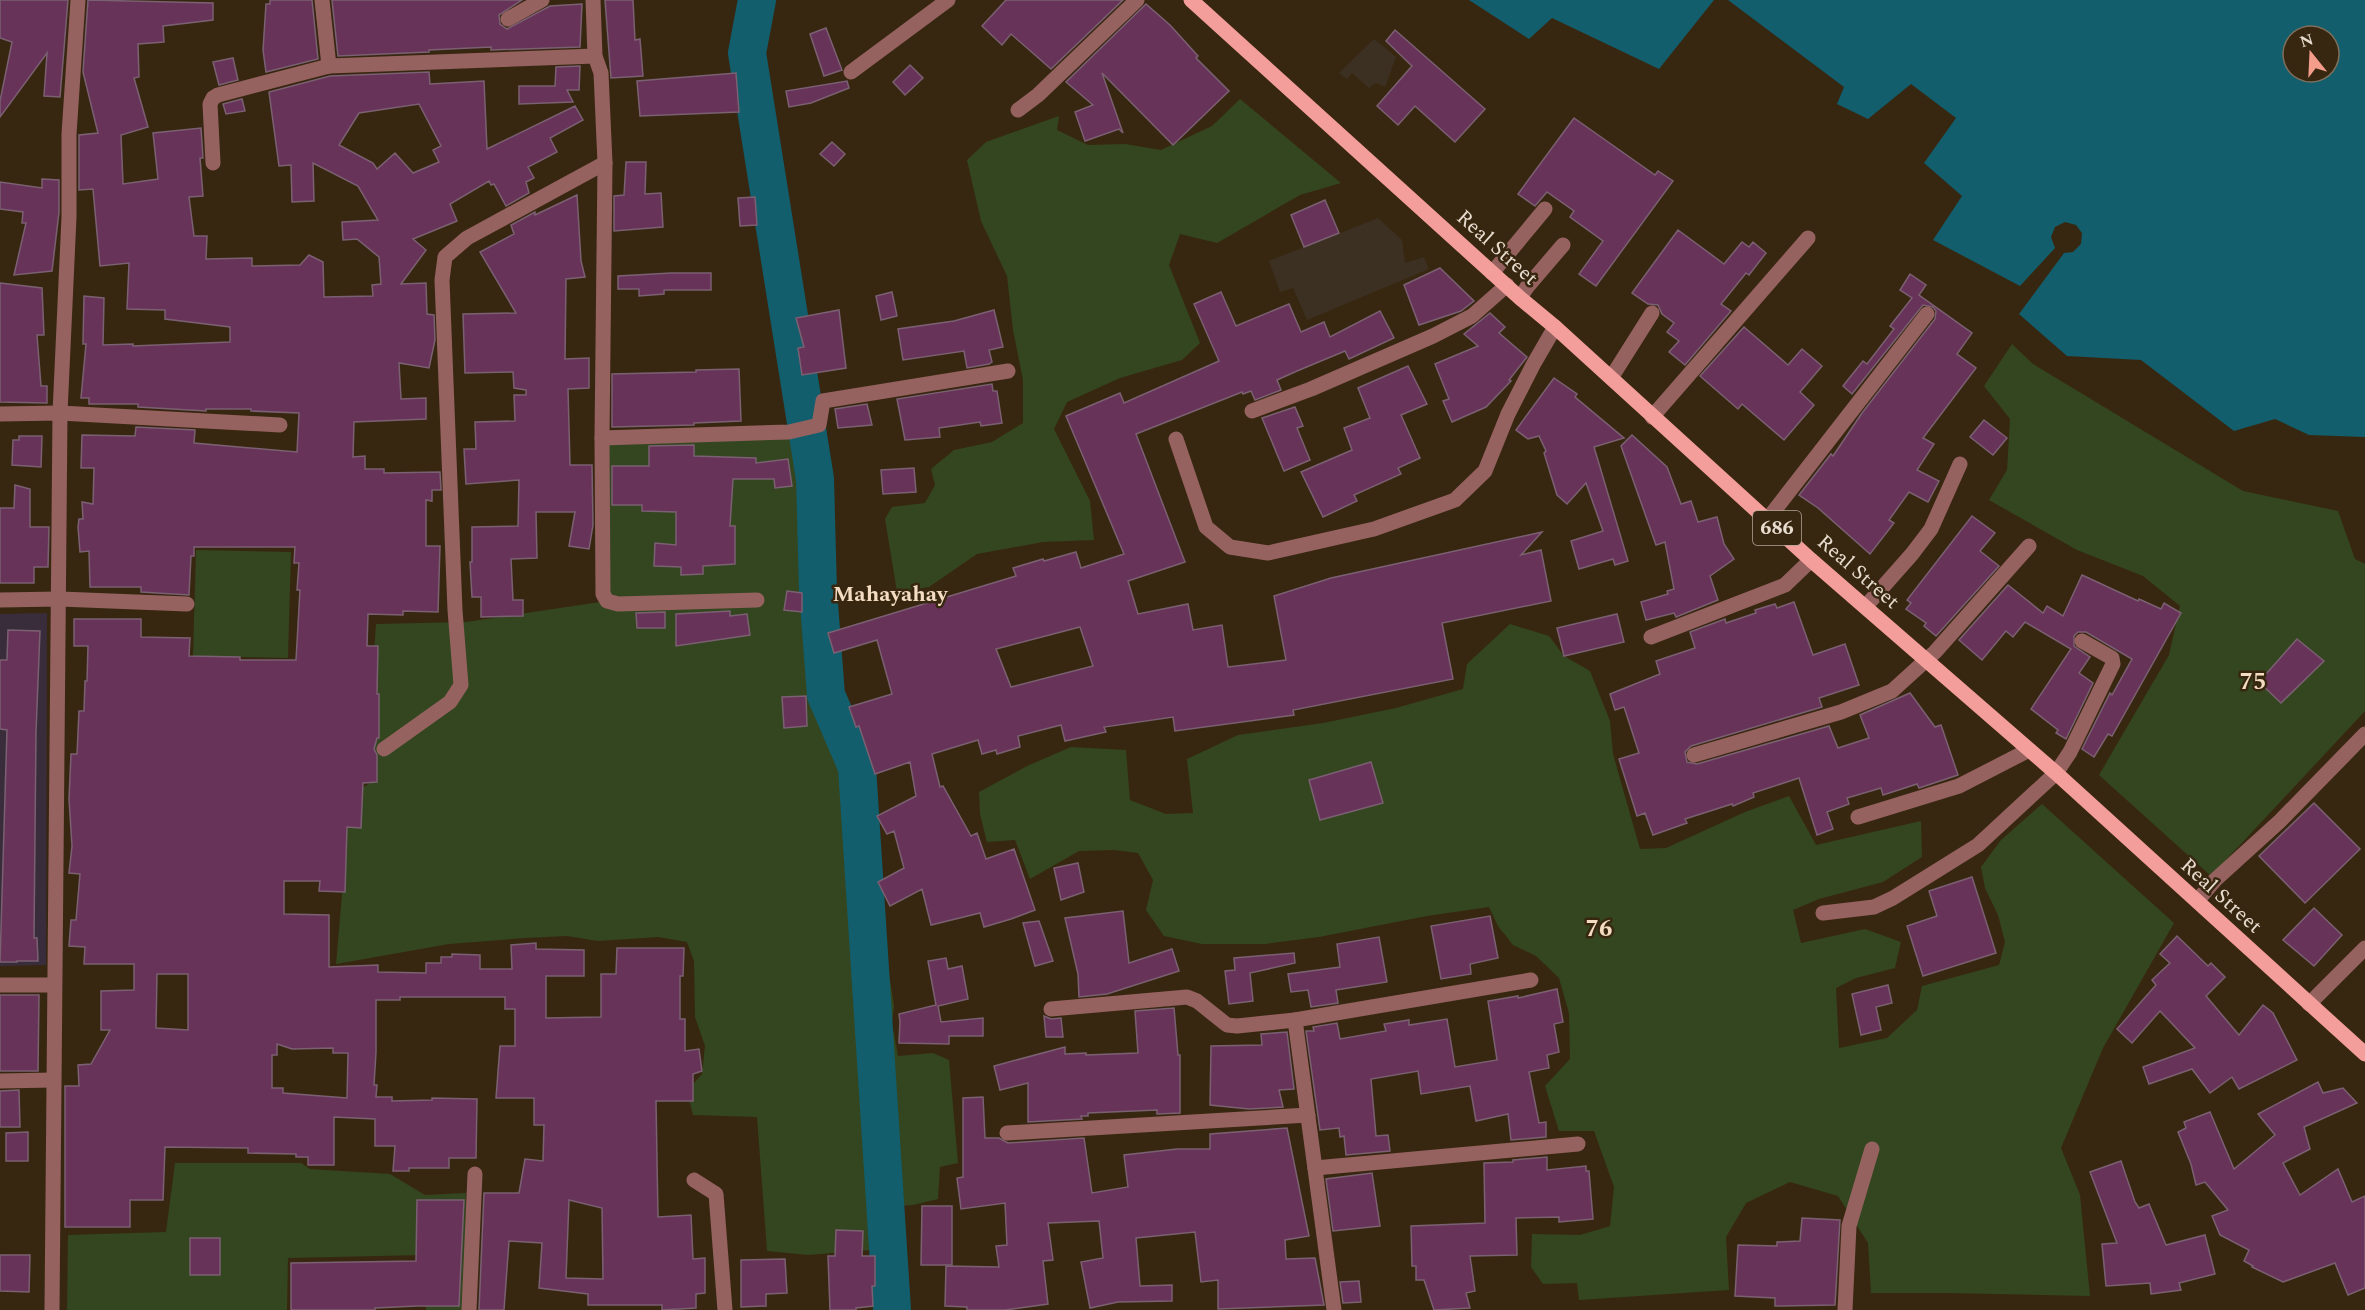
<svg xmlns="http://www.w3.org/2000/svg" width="2365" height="1310" viewBox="0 0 2365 1310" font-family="Spectral,serif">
  <rect width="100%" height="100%" fill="#382710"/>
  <!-- commercial -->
  <g fill="#3b3021">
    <path d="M1374,39L1396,57L1385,87L1376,83L1369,88L1352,73L1347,79L1339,73Z"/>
    <path d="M1378,218L1402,240L1405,263L1424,257L1429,269L1307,320L1293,288L1280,292L1269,261Z"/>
  </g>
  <!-- education -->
  <path fill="#392d3b" d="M47,613L46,965L0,966V614Z"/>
  <!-- green -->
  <g fill="#33461f">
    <path d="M1240,99L1341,183L1300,195L1217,243L1180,234L1169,265L1200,343L1182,360L1120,378L1067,402L1054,429L1090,501L1094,540L1043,542L977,554L929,587L897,592L885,519L892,507L925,503L935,485L931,469L954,450L992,442L1023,423V380L1013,330L1007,276L981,221L967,160L986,142L1059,116L1057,130L1088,145L1125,144L1161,150L1212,126Z"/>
    <path d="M2012,344L2033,364L2243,491L2338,511L2355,559L2365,564V711L2211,876L2099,775L2169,655L2180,606L2143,576L2077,550L1989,500L2007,470L2010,419L1984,386Z"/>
    <path d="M605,439H804L815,479L818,591L825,666L834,699L863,761L879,909L894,1006L892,1023L898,1056L933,1053L949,1060L958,1163L940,1167L938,1199L913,1205L870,1208L871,1250L808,1255L767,1251L757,1117L693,1115L687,1091L702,1074L705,1046L695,1017L694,961L687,942L658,937L598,941L567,936L525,938L449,944L336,964L346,849L344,798L369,784L368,737L376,624L466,622L600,602Z"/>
    <path d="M196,550L291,552L288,658L193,656Z"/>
    <path d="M1510,624L1549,636L1564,656L1590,671L1610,721L1613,754L1640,849L1666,848L1745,812L1789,796L1816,845L1921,821L1922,857L1883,882L1819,899L1793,910L1801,943L1865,929L1901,942L1895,968L1856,978L1836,988L1839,1048L1887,1038L1917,1010L1922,986L1999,965L2005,942L1998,915L1985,888L1981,867L2001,840L2042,804L2174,923L2103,1048L2061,1148L2080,1195L2090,1296L1945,1293H1871L1868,1243L1838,1196L1790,1182L1746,1203L1726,1237L1729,1290L1579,1300L1577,1283L1543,1284L1531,1267L1532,1234L1580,1235L1610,1226L1614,1187L1594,1131H1559L1545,1086L1570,1059L1569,1013L1559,978L1536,956L1513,945L1498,926L1489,907L1427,916L1319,937L1265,944H1202L1164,936L1146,910L1153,880L1138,853L1114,850L1079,851L1030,879L1015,840L987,842L980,814L979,792L1027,766L1071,747L1126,750L1130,800L1166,814L1193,813L1187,759L1238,735L1323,723L1396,708L1463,689L1467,664Z"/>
    <path d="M175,1163H301L310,1169L390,1174L425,1195L466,1193L464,1310H426L423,1255L288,1258L287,1310H67L68,1235L166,1232Z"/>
  </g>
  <!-- water -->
  <g fill="#125e6c" fill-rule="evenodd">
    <path d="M1469,0H1714L1659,69L1552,18L1529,39Z"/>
    <path d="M1728,0H2365V437L2309,435L2275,419L2234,431L2141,360L2067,356L2019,314L2064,253L2073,252L2081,244L2082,233L2076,225L2065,222L2055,227L2051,237L2055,248L2020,286L1933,240L1962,196L1924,163L1956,118L1911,84L1868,119L1837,104L1844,87ZM2293,36H2329V72H2293Z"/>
  </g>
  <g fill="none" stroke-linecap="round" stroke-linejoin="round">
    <!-- river -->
    <path stroke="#125e6c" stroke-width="38" d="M757,0L747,53L815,479L818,591L826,695L857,767L892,1310"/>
  </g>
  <!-- building -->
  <g fill="#673359" stroke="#7b6072" stroke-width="1.5" fill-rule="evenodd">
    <path d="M0,0H68L60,97L44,96L47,53L0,117V101L12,42L0,38Z"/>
    <path d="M88,0L213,3V20L163,26L164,42L138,44L139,77L134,78L148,127L121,135L123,184L158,179L153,133L201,128L203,158H200L203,196L189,197L194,236H207L206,259L252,258V266L300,265L309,255L323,262L324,297L373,296L372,285L381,284L379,257L357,239L343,240L342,222L378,220L358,186L313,163L314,201L292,202L291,165L279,166L269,92L330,76L429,72L430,84L484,81L487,149L575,106L583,120L550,138L557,152L528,167L534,178L526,182L529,193L506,206L494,184L491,185L489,181L450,204L457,221L413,239L426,250L401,284L426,283L427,314L434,315L435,340L429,368L399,363L401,399L426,398V419L354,422L353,457L365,456V469H384V473L440,472L441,490H432V501L426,500V546H440L438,612L403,611V615L368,614L367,646H378L377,694H379V738H377L374,749L377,755V782L363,783L361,828L347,827L345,892L319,891L320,881H284V914L329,915V967L378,965V972L426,973V963H441V957H452V954L480,955V969H512L511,945L536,943V949L584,950V976H546V1018L601,1017V974H616L617,948H684L683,976H680V1019H685V1051L699,1049L702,1071L693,1074V1101H656L658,1217L691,1215L693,1259L705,1258V1293L696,1294V1308L662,1310V1305H588V1294L539,1288L542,1243L509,1241L504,1310H479L484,1193H519L525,1159L543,1161L544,1125H534V1098H496L500,1046H515V1009H505V997H400V1000H376V1052L374,1085H377L376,1097H392V1101L432,1100V1098L477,1099L476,1158H449V1168H409V1171H393L395,1146H375V1119L334,1117V1165H308V1157H296V1154L248,1153V1148L165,1147L163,1200H130V1227H65V1086H79L78,1065L91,1064L110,1030H101V991L134,990V964H84L85,947L69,946L71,920H76L80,874L69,873L72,846L69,799L71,754H77L79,711H84L85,681H87L88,646H74V619H141V637L190,638L189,656L240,657V660H296L300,590H297L299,563H294L295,547H194V556H191L189,595L141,592V587H90L89,551L80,552L78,527L79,519H83L82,502L93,504L94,468H81L82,435L135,436L136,427L195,430L194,443L297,452L299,413L251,411V409H206V411L138,407V404H89V398H81L86,344H83L84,296L104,298L103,345L133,344V346L230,342V327L165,319V310L127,309L129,263L100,266L93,189L79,190V135L98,133L83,72ZM419,104L441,146L433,150L439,162L413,173L395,153L377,169L373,163L339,145L359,113ZM157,974H188V1030L156,1028ZM277,1044L292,1049L333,1048V1053H348L347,1098L283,1093V1088H272V1055H277ZM569,1200L602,1208L603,1279L566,1278Z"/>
    <path d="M270,0H312L318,59L266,72L263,50L266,4H270Z"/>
    <path d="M332,0H522L499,15L500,24L507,29L550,6L582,4L580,47L491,50V47L429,50V52L338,56Z"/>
    <path d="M605,0H633L635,40L640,39L643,76L611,78Z"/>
    <path d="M1006,0H1123L1051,69L1011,34L1002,45L982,26Z"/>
    <path d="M1146,4L1170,25L1198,56L1196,58L1229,91L1173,145L1102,73L1123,133L1119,129L1085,141L1075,112L1093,105L1066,82Z"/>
    <path d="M826,28L842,70L824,76L810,34Z"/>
    <path d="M1395,30L1485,109L1455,142L1415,106L1398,125L1377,106L1412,66L1386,41Z"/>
    <path d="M233,58L238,80L219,85L213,62Z"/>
    <path d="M910,65L923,78L905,95L893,82Z"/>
    <path d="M580,66L579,90H567L573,102L519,104V86H555L556,67Z"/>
    <path d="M736,73L739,112L640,116L637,81Z"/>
    <path d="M847,81L849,88L811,103L789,107L786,91Z"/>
    <path d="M242,99L245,111L226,114L223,104Z"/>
    <path d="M1574,118L1655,175L1658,171L1673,181L1596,286L1579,274L1603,241L1570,217L1574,211L1547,192L1535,206L1518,194Z"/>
    <path d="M832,142L845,154L834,166L820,154Z"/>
    <path d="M626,162H646L645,194L661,193L663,227L614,231V196L624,195Z"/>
    <path d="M42,179L59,180V212L52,271L14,275L26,223H22L23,212L0,209V182L42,188Z"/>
    <path d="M577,195L581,261L585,277L566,279L565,359L589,358V388L568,389L570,465H592L593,525L589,549L569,546L575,512H536L537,558L511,559L513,600H523V616L481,617V597H472L470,562H472V527L518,526L519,480L466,484L464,449H476L475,422L515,421L514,395H526V390L514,388L513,372L465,373L463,314L516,313L480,252L514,234L511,225L535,212V215Z"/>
    <path d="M755,197L757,225L740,226L738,198Z"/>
    <path d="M1325,200L1339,233L1304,247L1291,215Z"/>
    <path d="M1678,230L1724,264L1742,242L1749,247L1753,242L1766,253L1749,275L1746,273L1721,304L1731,311L1685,365L1669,352L1679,341L1667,332L1674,323L1662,314L1658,305L1648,304L1632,293Z"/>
    <path d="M1440,268L1474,301L1461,311L1419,325L1404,285Z"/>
    <path d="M671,273H711V290H664V294L639,296V289H618V276Z"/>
    <path d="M1910,274L1926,285L1919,295L1972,333L1957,354L1976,368L1923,438L1934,444L1917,470L1939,481L1928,502L1909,492L1889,520L1894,523L1870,554L1818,508L1799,495L1831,454L1833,456L1862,413L1935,319L1936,311L1933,307L1923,305L1852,394L1843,386L1863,361L1867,364L1894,329L1890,326L1912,298L1900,290Z"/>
    <path d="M0,283L42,288L44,335H37L41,386H47V403L0,402Z"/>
    <path d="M892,292L897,316L881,320L876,296Z"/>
    <path d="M1221,292L1236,326L1289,304L1301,332L1324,322L1330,337L1380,311L1394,338L1349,359L1345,351L1297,371L1277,380L1281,390L1255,400L1251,391L1243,394L1242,392L1136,434L1185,562L1128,581L1138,614L1188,604L1193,630L1222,625L1228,667L1286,660L1274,596L1331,578L1542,532L1521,555L1541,550L1551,601L1442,623L1453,679L1293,710L1294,715L1175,731L1173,717L1104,727L1106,732L1065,741L1061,725L1018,736L1020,747L997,754L996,750L982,754L978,740L932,754L940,787L943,786L971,836L977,833L986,859L1014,849L1035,910L1011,919L984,927L980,913L931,925L922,889L890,906L878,882L904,868L894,831L887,834L877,816L916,796L910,762L875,774L859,726L856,727L849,707L892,694L877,640L834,653L828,633L1016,576L1013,568L1043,559L1044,561L1076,552L1081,568L1124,554L1066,416L1120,393L1124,403L1219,361L1194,304ZM1080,627L1093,666L1011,687L996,649Z"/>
    <path d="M839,310L846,368L802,375L798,348L804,347L796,318Z"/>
    <path d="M994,310L1003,347L989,350L992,362L989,364L967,368L964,351L903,360L898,329L954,321Z"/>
    <path d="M1490,313L1505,327L1499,333L1527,357L1509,380L1511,381L1486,407L1452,422L1443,401L1449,399L1435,364L1478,346L1464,334Z"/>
    <path d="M1744,327L1788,365L1802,349L1822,366L1800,392L1814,405L1784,440L1742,404L1738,409L1700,376Z"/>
    <path d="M1408,366L1427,404L1401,415L1420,458L1398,468L1401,474L1354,495L1357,501L1323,517L1301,472L1352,450L1344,428L1370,418L1358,388Z"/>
    <path d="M739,369L741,421L694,423V425L612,427V374L696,372V370Z"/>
    <path d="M1554,378L1577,394L1575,397L1624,438L1594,447L1628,561L1615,565L1613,559L1579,569L1571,541L1603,531L1586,483L1567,504L1557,495L1544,453L1546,451L1539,436L1528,439L1516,430Z"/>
    <path d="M992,384L993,391H997L1002,423L981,426L980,422L939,428L940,437L905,440L897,399Z"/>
    <path d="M867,404L872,425L838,428L835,409Z"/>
    <path d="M1295,407L1303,426L1297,428L1310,460L1284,471L1262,418Z"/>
    <path d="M1984,420L2007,438L1993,455L1970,437Z"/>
    <path d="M1632,435L1667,467L1681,504L1691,501L1698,522L1717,517L1724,544L1734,559L1710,576L1718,600L1676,617L1674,613L1646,620L1641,602L1668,594L1667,591L1674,589L1665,542L1656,545L1621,446Z"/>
    <path d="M19,436H42L41,467L12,465L13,440H19Z"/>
    <path d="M694,445V456L756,458V463L788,459L792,486L775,488L774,479H733L730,526H735V564L703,566V574L681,575V567L654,566L655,543L676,545V512L642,511V505H612V466H649V446Z"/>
    <path d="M914,468L916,492L883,494L881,470Z"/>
    <path d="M15,485L30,489V527H49L48,567H34V583H0V508H14Z"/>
    <path d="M1972,516L1995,533L1980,551L1999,566L1936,636L1924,626L1926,623L1906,609L1911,603L1907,600Z"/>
    <path d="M2082,575L2138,601L2139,599L2161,609L2164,603L2181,613L2112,736L2108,734L2094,757L2082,749L2110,693L2112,695L2132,659L2086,632H2078L2074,636V646L2090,657L2079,673L2093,683L2066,739L2056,733L2058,730L2031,709L2071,649L2025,622L2013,637L2006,631L1982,660L1959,640L2008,585L2043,613L2047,606L2063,616Z"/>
    <path d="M787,591L802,593V612L784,610Z"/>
    <path d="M1794,602L1813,655L1845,644L1859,685L1819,698L1822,707L1691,746L1685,752L1687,762L1697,764L1829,726L1838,748L1869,738L1860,715L1910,693L1935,727L1941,725L1958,775L1919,788L1917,784L1883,795L1881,788L1847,798L1849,804L1827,812L1833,829L1817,835L1799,778L1753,793L1754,797L1733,806L1732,804L1685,819L1687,823L1653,835L1645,813L1637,816L1619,759L1639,753L1624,707L1615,710L1610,694L1660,674L1656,661L1695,648L1690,632L1725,619L1726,623L1756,613L1755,610L1775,604L1777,608Z"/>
    <path d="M730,611V616L747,614L750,635L676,646V614Z"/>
    <path d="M665,612V628H637L636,613Z"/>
    <path d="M1617,614L1624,642L1564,656L1557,628Z"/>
    <path d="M8,630L40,631L36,732L34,938H37L38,961H17V962H0L7,730L0,729V660H7Z"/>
    <path d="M2297,639L2324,661L2281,703L2259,682Z"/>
    <path d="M806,696L807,726L784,728L782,697Z"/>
    <path d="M1371,762L1383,803L1320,820L1309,780Z"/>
    <path d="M2314,803L2360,849L2305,903L2259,856Z"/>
    <path d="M1078,863L1084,892L1061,900L1054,868Z"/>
    <path d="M1972,877L1996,953L1923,976L1907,926L1937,916L1929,891Z"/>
    <path d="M2314,908L2342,935L2314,966L2283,940Z"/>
    <path d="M1123,911L1129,963L1172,949L1179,971L1107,994L1079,997L1078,974L1065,918Z"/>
    <path d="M1490,916L1498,958L1470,964L1471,974L1441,979L1431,926Z"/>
    <path d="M1039,921L1053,961L1035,966L1023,923Z"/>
    <path d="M2177,936L2208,966L2211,963L2225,977L2206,996L2239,1035L2263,1005L2273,1013L2297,1060L2239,1089L2232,1077L2210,1093L2192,1069L2149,1084L2143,1067L2195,1048L2160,1011L2132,1043L2117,1029L2156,985L2152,980L2170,963L2160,954Z"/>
    <path d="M1379,937L1387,982L1336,990L1338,1003L1311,1007L1308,990L1291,992L1288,974L1340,967L1337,944Z"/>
    <path d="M1294,953L1295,963L1250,973L1253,1001L1229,1004L1225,971L1235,970L1234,958Z"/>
    <path d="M946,958L948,969L962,966L968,999L938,1006L941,1022L983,1018V1036H949V1044L899,1043L900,1022L899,1014L936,1005L928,961Z"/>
    <path d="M1888,985L1892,1003L1876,1007L1881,1030L1861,1035L1852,994Z"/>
    <path d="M1557,989L1563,1022L1554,1024L1559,1052L1547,1055L1549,1068L1529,1072L1539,1123L1546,1122V1137L1511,1140L1508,1114L1476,1121L1470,1086L1421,1094L1418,1071L1371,1079L1376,1136L1388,1135L1390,1151L1346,1155L1344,1136L1340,1137L1339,1128L1320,1130L1306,1031H1314L1313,1027L1337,1023L1340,1039L1386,1031L1384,1024L1409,1020V1025L1447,1019L1455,1067L1497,1060L1488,1001L1518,996V998Z"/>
    <path d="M0,995H39L38,1071H0Z"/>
    <path d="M1174,1008L1178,1055H1180V1113L1157,1114V1110L1088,1113V1116H1081L1082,1119L1028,1122V1083L1000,1090L994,1066L1065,1047V1054L1086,1053V1055L1138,1053L1135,1011Z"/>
    <path d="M1044,1016L1051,1019L1061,1018L1063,1037H1046Z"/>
    <path d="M1287,1032L1294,1089L1279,1090L1283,1107L1249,1109L1210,1105L1211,1046L1262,1045L1261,1034Z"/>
    <path d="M2318,1082L2323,1093L2343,1088L2357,1103L2304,1127L2310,1149L2283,1163L2300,1195L2338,1169L2352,1202L2365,1196V1288L2348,1295L2335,1263L2283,1282L2252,1267L2253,1266L2244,1261L2249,1250L2220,1235L2212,1216L2228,1210L2205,1182L2196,1185L2191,1164L2178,1132L2186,1128L2184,1122L2210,1112L2234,1169L2275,1135L2258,1114Z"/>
    <path d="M19,1090L20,1127H0V1091Z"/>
    <path d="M983,1097L985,1138H999L1008,1143L1084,1138L1092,1193L1128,1187L1124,1155L1177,1149H1210V1134L1287,1128L1309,1236L1285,1240L1286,1259L1315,1258L1324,1305L1218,1309V1280L1201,1282L1195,1232L1136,1238L1140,1286L1172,1285V1301L1118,1302L1090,1308L1081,1262L1103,1258L1099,1221L1048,1223L1053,1260L1043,1261L1048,1304L1005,1310H967V1307L945,1306L946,1266L999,1267L996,1246L1007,1245L1005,1203L961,1209L957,1178L963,1177V1098Z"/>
    <path d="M28,1132V1161H6V1133Z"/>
    <path d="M1547,1157V1170L1586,1166V1171H1589L1593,1219L1559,1222V1217L1516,1218L1517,1255L1470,1256L1475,1291L1466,1293L1470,1308L1434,1310L1424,1280H1416V1266H1412L1411,1226L1485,1223L1484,1163L1513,1162V1160Z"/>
    <path d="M2121,1161L2135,1202L2139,1208L2149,1204L2166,1245L2205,1235L2215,1274L2179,1283L2181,1290L2151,1294L2150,1283L2106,1286L2102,1244L2117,1243L2090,1172Z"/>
    <path d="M1372,1173L1380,1226L1333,1231L1326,1179Z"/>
    <path d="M417,1200H464L459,1306H417L375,1308V1310H291V1263L416,1261Z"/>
    <path d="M922,1206H952V1265H921Z"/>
    <path d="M1802,1218L1840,1220L1835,1305L1775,1306V1298L1735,1296L1738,1245L1777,1246V1242L1800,1241Z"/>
    <path d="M836,1230L863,1231L862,1256H875V1286H872L873,1306L856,1308V1310H830L828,1256H835Z"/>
    <rect x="190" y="1238" width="30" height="37"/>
    <path d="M0,1255H30L29,1292L0,1291Z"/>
    <path d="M785,1259L787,1293L766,1294V1306L741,1307V1260Z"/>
    <path d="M1359,1281L1361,1302L1343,1303L1340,1282Z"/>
  </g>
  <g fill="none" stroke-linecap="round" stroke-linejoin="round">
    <!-- minor -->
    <g stroke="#956260" stroke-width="15">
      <path d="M322,0L329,66"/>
      <path d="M593,0L595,56L601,73L605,163L602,438L603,594L607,601L618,604L757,600"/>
      <path d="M508,19L542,0"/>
      <path d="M851,72L948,0"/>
      <path d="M1018,110L1038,95L1137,0"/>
      <path d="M213,163L210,104L213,98L218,95L329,66L595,56"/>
      <path d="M1492,273L1545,209"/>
      <path d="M1520,298L1527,287L1563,245"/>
      <path d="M1611,378L1652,313"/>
      <path d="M1252,411L1311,389L1433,336L1472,316L1507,285"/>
      <path d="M0,414L60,413L280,425"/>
      <path d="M1652,417L1808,238"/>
      <path d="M602,438L789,432L819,425L823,401L1008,371"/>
      <path d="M1176,439L1206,527L1230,547L1268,553L1374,529L1455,500L1485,471L1508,414L1533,365L1555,327"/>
      <path d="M1767,520L1927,314"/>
      <path d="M0,600L60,599L187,604"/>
      <path d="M1866,606L1912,554L1931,529L1960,464"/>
      <path d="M1651,637L1785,585L1811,560"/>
      <path d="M384,749L450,702L461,685L455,610L442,280L445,257L467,238L605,163"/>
      <path d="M1694,755L1841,712L1892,691L1935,652L2029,546"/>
      <path d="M1858,817L1959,786L2029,750"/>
      <path d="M2197,901L2215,880L2280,821L2365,734"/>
      <path d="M1823,913L1874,907L1893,898L1978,845L2056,773L2070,752L2113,664L2112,658L2082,641"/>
      <path d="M0,985H54"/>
      <path d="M2309,1004L2365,948"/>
      <path d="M1051,1009L1187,997L1197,1001L1227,1025L1237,1026L1295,1020L1531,980"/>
      <path d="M1295,1020L1334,1310"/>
      <path d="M0,1081L53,1080"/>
      <path d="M1007,1133L1308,1115"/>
      <path d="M1315,1168L1578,1144"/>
      <path d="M694,1180L716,1194L725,1310"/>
      <path d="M52,1310L60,413L69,217V134L78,0"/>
      <path d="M469,1310L475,1174"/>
      <path d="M1845,1310L1849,1226L1872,1149"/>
    </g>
    <!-- major -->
    <path stroke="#f49e9b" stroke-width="15" d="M1191,0L1520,298L1555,327L1811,560L2056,773L2365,1054"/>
  </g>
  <g text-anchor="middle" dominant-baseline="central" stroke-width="5" stroke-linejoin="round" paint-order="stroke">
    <!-- shield labels -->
    <rect fill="#382710" stroke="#b2a695" stroke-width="1.5" x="1753" y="511" width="48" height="34" rx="4.5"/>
    <g font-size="20" font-weight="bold" fill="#e7dcce">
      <text x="1777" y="528">686</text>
    </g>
    <!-- street labels -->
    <g font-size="21" fill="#e7dcce" stroke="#382710">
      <text transform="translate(1497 248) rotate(42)">Real Street</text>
      <text transform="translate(1858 572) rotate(41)">Real Street</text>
      <text transform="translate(2221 896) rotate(42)">Real Street</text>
    </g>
    <!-- neighbourhood labels -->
    <g font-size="22" font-weight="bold" fill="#f3dcc1" stroke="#382710">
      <text x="890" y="594">Mahayahay</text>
    </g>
    <!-- quarter labels -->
    <g font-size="24" font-weight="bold" fill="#f3dcc1" stroke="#382710">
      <text x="2253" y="682">75</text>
      <text x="1599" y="929">76</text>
    </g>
  </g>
  <!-- north arrow -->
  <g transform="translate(2311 54) rotate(342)"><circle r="28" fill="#382710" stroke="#7e6f5c" stroke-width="1.5"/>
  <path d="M0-4.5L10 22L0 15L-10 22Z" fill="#f49d8b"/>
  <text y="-9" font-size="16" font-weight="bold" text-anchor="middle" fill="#e7dcce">N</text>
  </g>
</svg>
